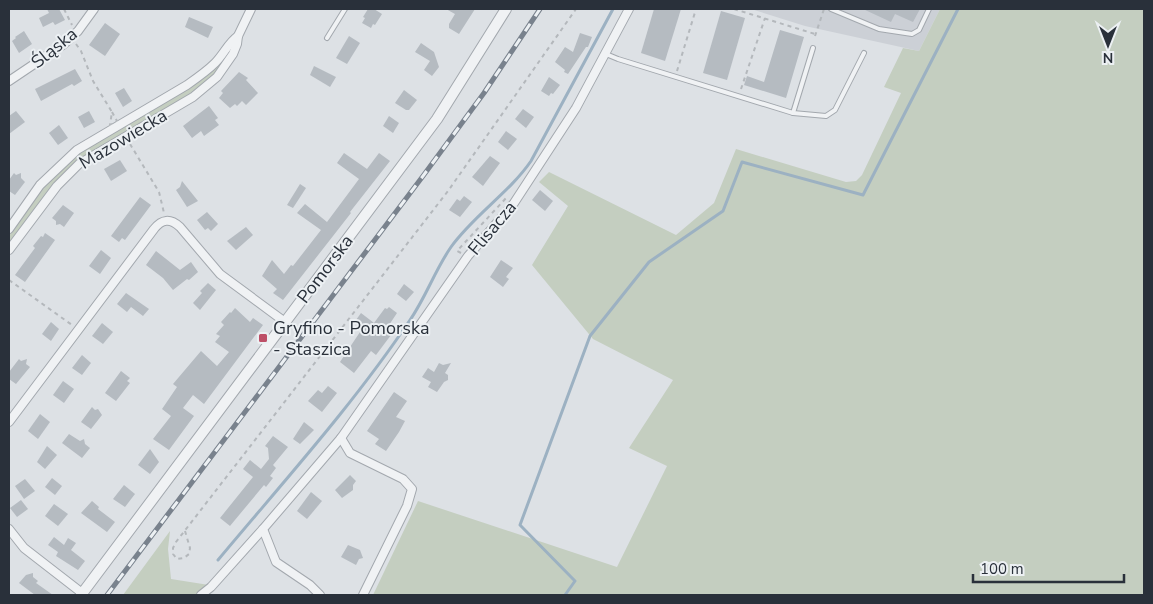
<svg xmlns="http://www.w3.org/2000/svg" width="1153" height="604" viewBox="0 0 1153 604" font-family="'Nunito Sans',sans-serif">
  <rect width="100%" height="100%" fill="#dde1e5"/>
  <!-- built -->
  <path fill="#ccd0d6" d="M751,9H940L919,51L805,26Z"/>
  <!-- green -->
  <g fill="#c4cec0">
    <path d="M940,9H1144V595H373L418,501L617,567L667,466L629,448L673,380L593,339L532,265L568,206L539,182L549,172L676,235L714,203L736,149L846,182L856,181L862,175L901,93L884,87L903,48L919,51Z"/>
    <path d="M229,49L232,51L214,75L192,93L60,179L42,199L9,244V233L42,188L64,166L91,145L182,92Z"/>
    <path d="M170,531L168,549L171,579L209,585L195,595H123Z"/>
  </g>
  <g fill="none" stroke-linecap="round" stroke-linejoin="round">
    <!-- stream -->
    <g stroke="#9cb1c2" stroke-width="3">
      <path d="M218,560C284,481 353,405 410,320C426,297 435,270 451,247C474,215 509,193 531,161L613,9"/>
      <path d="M565,595L575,581L520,525L590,336L649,262L723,211L742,162L863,195L958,9"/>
    </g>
  </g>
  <!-- building -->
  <g fill="#b5bbc1">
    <path d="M47,9H59L65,20L55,25L53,22L43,27L39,18L49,13Z"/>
    <path d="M368,9H374L382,14L375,25L373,24L371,28L362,23L365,18L363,17Z"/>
    <path d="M446,9H475L459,34L449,28V24L455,14Z"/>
    <path d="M654,9H681L665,61L641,53Z"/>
    <path d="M863,9H920L913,22L895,14L891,22Z"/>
    <path d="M721,11L745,18L727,80L703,73Z"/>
    <path d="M189,17L213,27L208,38L185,27Z"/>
    <path d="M105,23L120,34L105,56L89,45Z"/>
    <path d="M780,30L804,37L786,98L744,85L747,76L764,82Z"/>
    <path d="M24,31L32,44L19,53L12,41L16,38L15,37Z"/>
    <path d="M580,33L592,37L588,47H586L568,74L564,72L565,70L555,62L565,47L573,52Z"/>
    <path d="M349,36L360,43L347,64L336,58Z"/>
    <path d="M421,43L434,52L439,67L432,76L424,70L430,61L415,52Z"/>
    <path d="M314,66L336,77L330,87L310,75Z"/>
    <path d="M75,69L82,81L74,86L72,84L41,101L35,89Z"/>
    <path d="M239,72L248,78L246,80L258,93L246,105L242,101L237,106L235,104L230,108L219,98L223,93L221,91Z"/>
    <path d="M549,77L560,85L553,94L551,93L549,96L541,91Z"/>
    <path d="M124,88L132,101L123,107L115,93Z"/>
    <path d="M404,90L417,100L409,110H406L395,103Z"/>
    <path d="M209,106L218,118L215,120L219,125L204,136L201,131L192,138L183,126Z"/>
    <path d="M523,109L534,117L526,128L515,119Z"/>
    <path d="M16,111L25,122L9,134V116Z"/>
    <path d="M89,111L95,122L84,128L78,117Z"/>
    <path d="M389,116L399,123L393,133L383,126Z"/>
    <path d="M59,125L68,138L58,145L49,133Z"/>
    <path d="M506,131L517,139L508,150L498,142Z"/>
    <path d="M344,153L367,169L379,153L390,161L350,212L351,213L283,300L273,293L277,289L262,276L272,260L284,274L291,265L293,266L321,230L297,213L305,204L327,222L359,179L337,163Z"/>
    <path d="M490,156L500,163L483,186L472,177Z"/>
    <path d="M120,160L127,171L111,181L104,169Z"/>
    <path d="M14,173L16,175L21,173V178L25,182L15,195L9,191V180Z"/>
    <path d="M182,181L198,201L187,207L176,190L180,187Z"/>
    <path d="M300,184L306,188L293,208L287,205Z"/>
    <path d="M540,190L553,201L545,211L532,200Z"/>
    <path d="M464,196L472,202L460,217L449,210L457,199L460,201Z"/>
    <path d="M140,197L151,205L125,240L122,238L119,242L111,236Z"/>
    <path d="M63,205L74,213L64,227L60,224L56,225V221L52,218Z"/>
    <path d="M207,212L218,224L211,231L208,228L205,230L197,220Z"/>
    <path d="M246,227L253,235L236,250L227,241Z"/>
    <path d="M45,233L55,240L25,282L15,275L35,248L33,246L41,236L43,237Z"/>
    <path d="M101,250L111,258L100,274L89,266Z"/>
    <path d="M156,251L180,270L191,262L198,272L189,280L187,279L173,290L163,278L146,265Z"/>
    <path d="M501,260L513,268L506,277L509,279L503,287L490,277Z"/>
    <path d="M208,283L216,290L200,310L193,303L202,293L200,291Z"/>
    <path d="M404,284L414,292L406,301L397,294Z"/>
    <path d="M126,293L149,309L143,316L131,307L127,312L117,304Z"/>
    <path d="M389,307L397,313L385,331L391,335L376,355L371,351L354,373L340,362L364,326L356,320L361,313L374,323L385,308L387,309Z"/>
    <path d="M235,308L250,322L253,318L263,325L204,404L193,395L183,408L194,416L169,450L153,439L171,416L162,409L177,387L173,384L201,351L217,366L229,352L215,342L220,336L216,334L224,325L221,322L230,312L231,313Z"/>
    <path d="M51,322L59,329L51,341L42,334Z"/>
    <path d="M102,323L113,332L103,344L92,336Z"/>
    <path d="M82,355L91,363L82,375L72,368Z"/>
    <path d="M19,359L21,361L27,359L26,364L30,367L16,384L9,379V372Z"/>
    <path d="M439,363L443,365L451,363L445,373L448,375V380L444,382L437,392L428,387L431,382L422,377L428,368L434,372Z"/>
    <path d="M121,371L130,378L127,381L130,383L116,401L105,393Z"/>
    <path d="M63,381L74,389L64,403L53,395Z"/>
    <path d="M328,386L337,393L322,412L308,401L318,390L322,393Z"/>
    <path d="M394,392L407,401L396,417L405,421L399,432L386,451L375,444L379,439L367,431Z"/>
    <path d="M92,407L95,410L98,409L102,415L91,429L81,422Z"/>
    <path d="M40,414L50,422L38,439L28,431Z"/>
    <path d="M304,422L314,430L300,444L293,439Z"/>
    <path d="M69,434L80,441L84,439L85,444L90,448L82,458L62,443Z"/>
    <path d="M273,436L288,447L273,465L276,468L270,476L273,478L266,487L264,485L230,526L220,518L253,477L243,469L250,460L261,469L269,459L268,448L265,446Z"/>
    <path d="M47,446L57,455L45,469L37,462Z"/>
    <path d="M150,449L159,462L150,474L138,465Z"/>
    <path d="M350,475L356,481L353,485V490L342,498L335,490Z"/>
    <path d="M52,478L62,486L55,495L45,487Z"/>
    <path d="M25,479L35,491L24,499L15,486Z"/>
    <path d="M124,485L135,494L125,507L113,499Z"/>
    <path d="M311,492L322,501L307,519L297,511Z"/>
    <path d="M21,500L28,509L17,517L10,508Z"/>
    <path d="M92,501L99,507L98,509L115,522L107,532L81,513Z"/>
    <path d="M54,504L68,514L58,526L45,516Z"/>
    <path d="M54,537L64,545L68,538L76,543L71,550L85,561L78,570L56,556L58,552L48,545Z"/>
    <path d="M348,545L360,550L363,558L359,559L356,565L341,557Z"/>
    <path d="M33,573V577L38,581L36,583L53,595H35L19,583L26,575Z"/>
  </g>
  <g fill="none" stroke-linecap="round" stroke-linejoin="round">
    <defs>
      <g id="service">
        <path d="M831,9L879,29L912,34L919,30L929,9"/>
        <path d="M327,38L345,9"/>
        <path d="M606,54L618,59L793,113L826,116L835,110L864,53"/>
        <path d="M793,113L813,48"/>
      </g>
      <g id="minor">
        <path d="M9,81L64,44L78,31L94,9"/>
        <path d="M9,229L40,185L77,150L187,85C197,78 207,71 215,63C224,54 228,43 238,36"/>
        <path d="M9,250L57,186L79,164L193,97L217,77L233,54L237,44L238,36L251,9"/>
        <path d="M9,422L154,229C162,219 170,218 180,227L220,274L285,322"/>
        <path d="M341,438L350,453L403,479L412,489L407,506L363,595"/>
        <path d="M9,529L24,548L82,593"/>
        <path d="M201,595L211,587L263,529"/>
        <path d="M320,595L310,585L276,562L263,529L341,438L468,256L514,203L576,108L629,9"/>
      </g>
      <path id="tertiary" d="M81,595L437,119L506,9"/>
    </defs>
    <!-- service casing -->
    <use href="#service" stroke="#a3a8ae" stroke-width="6"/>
    <!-- minor casing -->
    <use href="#minor" stroke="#a3a8ae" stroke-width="10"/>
    <!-- tertiary casing -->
    <use href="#tertiary" stroke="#a3a8ae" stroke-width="12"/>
    <!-- path -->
    <g stroke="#b4b8bc" stroke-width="2" stroke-dasharray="4 4" stroke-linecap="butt">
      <path d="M64,9L72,25"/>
      <path d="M734,9L815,34"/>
      <path d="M815,36L824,9H825"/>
      <path d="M76,44L81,51L93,81L112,112"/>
      <path d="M677,71L696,9"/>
      <path d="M741,89L765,18"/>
      <path d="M112,112L117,121L110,125Z"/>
      <path d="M130,144L159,192L164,213"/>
      <path d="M461,253L457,251L507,197"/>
      <path d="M9,280L72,325"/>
      <path d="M185,531L190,548L189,554L184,558L177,559L173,554V548L176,542L448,191L576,9"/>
    </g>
    <!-- service -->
    <use href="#service" stroke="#f0f2f4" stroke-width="4"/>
    <!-- minor -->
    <use href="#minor" stroke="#f0f2f4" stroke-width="8"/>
    <!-- tertiary -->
    <use href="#tertiary" stroke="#f0f2f4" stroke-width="10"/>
    <defs>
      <path id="rail" d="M107,595L423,176L484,93L540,9"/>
    </defs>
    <!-- rail casing -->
    <use href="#rail" stroke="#79828d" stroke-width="5"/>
    <!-- rail -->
    <use href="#rail" stroke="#ecf0f3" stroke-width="3" stroke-dasharray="9" stroke-linecap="butt"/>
  </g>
  <!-- markers -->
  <rect fill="#bd4f67" stroke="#ecf0f3" stroke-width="2" x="258" y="333" width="10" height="10" rx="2.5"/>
  <g text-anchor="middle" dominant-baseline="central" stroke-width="4" stroke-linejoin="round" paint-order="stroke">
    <!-- street labels -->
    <g font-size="18" fill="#29303a" stroke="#ecf0f3">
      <text transform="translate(54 48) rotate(-39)">Śląska</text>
      <text transform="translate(123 139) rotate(-31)">Mazowiecka</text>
      <text transform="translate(492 228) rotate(-50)">Flisacza</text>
      <text transform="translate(325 269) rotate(-53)">Pomorska</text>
    </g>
    <!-- poi labels -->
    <g font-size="18" fill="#29303a" stroke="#ecf0f3" text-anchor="start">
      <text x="273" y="328">Gryfino - Pomorska<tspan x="273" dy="21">- Staszica</tspan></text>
    </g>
  </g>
  <!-- border -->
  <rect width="1153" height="604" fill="none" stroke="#29303a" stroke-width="20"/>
  <!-- north arrow -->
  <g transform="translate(1108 45) rotate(180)" stroke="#ecf0f3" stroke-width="4" paint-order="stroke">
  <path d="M0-4L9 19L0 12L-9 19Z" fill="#29303a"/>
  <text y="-8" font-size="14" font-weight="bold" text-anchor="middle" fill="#29303a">N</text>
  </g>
  <!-- scale -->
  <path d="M973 574v8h151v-8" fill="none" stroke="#29303a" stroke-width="2.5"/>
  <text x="980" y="574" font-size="15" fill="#29303a" stroke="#ecf0f3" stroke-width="4" paint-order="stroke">100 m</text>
</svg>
